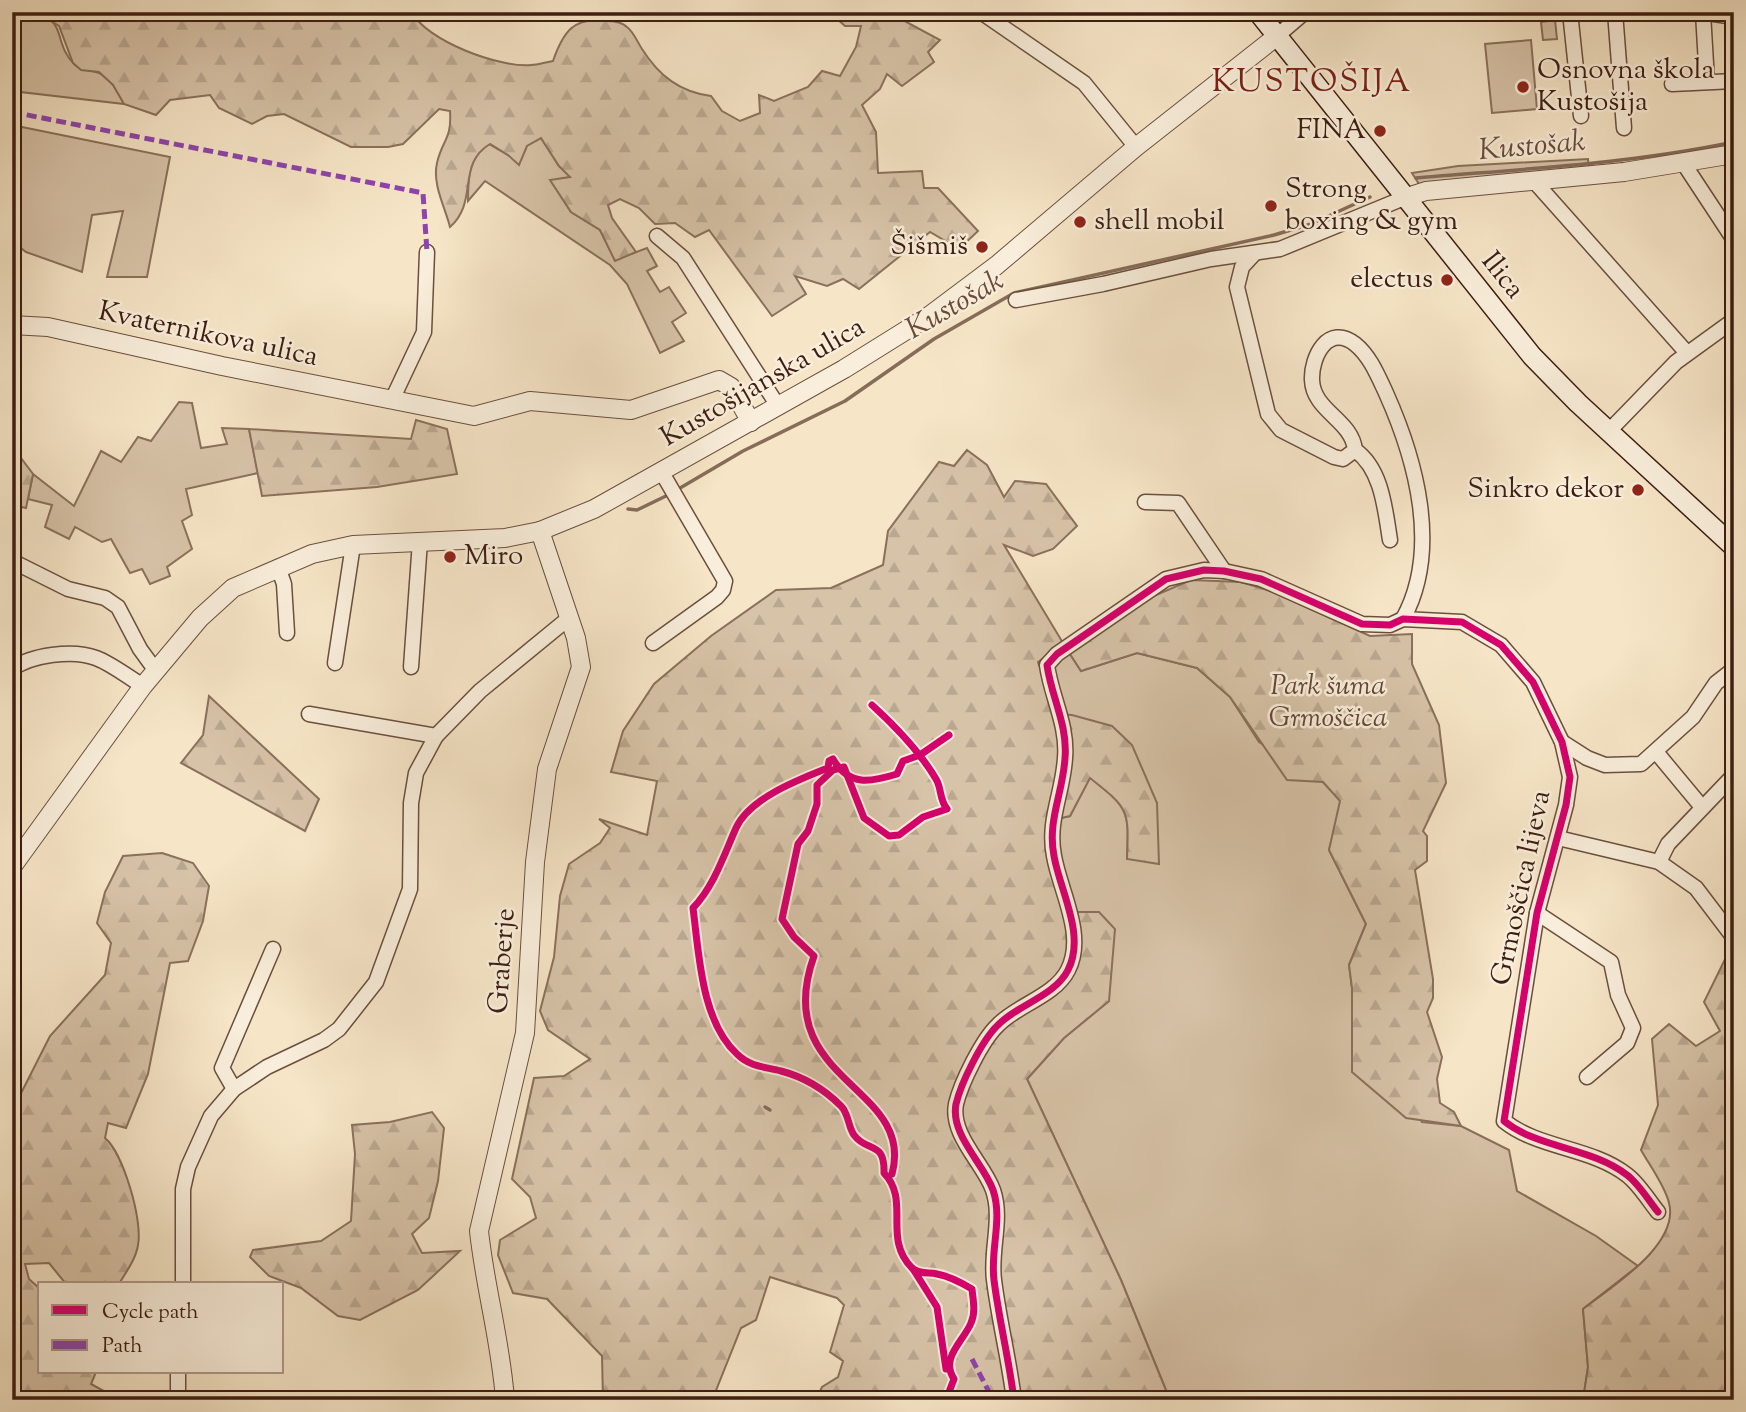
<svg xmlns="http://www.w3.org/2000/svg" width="1746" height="1412" viewBox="0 0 1746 1412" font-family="'Sorts Mill Goudy',serif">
  <defs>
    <pattern id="forest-firs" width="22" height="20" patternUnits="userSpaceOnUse" patternTransform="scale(1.75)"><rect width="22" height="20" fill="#d7c3a8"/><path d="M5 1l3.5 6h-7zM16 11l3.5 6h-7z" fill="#b9a790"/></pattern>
  </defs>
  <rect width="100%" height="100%" fill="#f6e5c7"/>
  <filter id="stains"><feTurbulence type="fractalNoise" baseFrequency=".00286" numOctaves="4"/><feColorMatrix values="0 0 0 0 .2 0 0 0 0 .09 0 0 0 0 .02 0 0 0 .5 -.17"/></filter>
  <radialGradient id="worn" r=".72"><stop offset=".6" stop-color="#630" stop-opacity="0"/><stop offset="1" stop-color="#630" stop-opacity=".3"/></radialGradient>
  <!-- green -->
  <g fill="#d7c3a8" stroke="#8a705c" stroke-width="2">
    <path d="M12,12C75,12 48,39 75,65C82,71 88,70 96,72C110,75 118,92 124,104L12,91Z"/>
    <path d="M1555,20L1557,39L1543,40L1541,22Z"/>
    <path d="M1531,40L1537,109L1492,113L1485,44Z"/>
    <path d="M12,125L170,157L147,277H107L123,211L92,215L82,272L26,252L12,241Z"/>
    <path d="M541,138L559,166L571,177L551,181L571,212L600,230L615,260L647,248L657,266L647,271L660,292L669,287L686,313L672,322L684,341L660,353L627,284L610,265L485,181L468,201C468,178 468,158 489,144L508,155Z"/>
    <path d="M1588,159L1589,170L1419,184L1412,173L1458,166Z"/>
    <path d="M179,402L192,403L201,448L227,444L222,428L249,429L258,473L186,489L192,515L182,521L192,549L167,567L170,576L150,584L142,569L130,573L111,539L102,542L75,527L69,539L45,527L52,505L28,499L33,474L74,506L101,451L121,462L138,437L151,441Z"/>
    <path d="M1063,643L1081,671L1137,653L1197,668L1230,697L1259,742L1323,782L1341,801L1329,850L1366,924L1349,965L1352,988L1422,1122L1461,1126L1509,1150L1517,1191L1596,1236L1638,1266L1583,1309L1588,1367L1583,1400H1170L1121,1280L1027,1079L1064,1038L1109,1001L1065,913L1047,821L1070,816L1090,777C1129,809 1129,809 1127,859L1157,803L1056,715L1038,662Z"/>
  </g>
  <!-- forest -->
  <g fill="url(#forest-firs)" stroke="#8a705c" stroke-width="2">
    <path d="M36,12H412C426,41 500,68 531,65C538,65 546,62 553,61C563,32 574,16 606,21C613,21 622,22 627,27C633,31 638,43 642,49C659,76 680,92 711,96L722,111L740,121L760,113L759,95L774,101L808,87L822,71L840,76L856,47L861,26H845L836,18V12H888L940,40L928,52L934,62L902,86L887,74L880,89L862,105L876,132L878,173L922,171L924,188H938L978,231L959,249L930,232L859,289L843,279L827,286L795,276L806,294L772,316L709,230L695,237L675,223L655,224L639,208L620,199L608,205L612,218L636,252L615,261L600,230L571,212L550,180L570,177L559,166L541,138L527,146L519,165L508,155L490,144C456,164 479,202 450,227C445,207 432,184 437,163C442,140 452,140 450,111L439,109L403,144L388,147H351L284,114L267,116L252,124L219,108L210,95L170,100L156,115L124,104L113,85L99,72L81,70L73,63L59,26Z"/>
    <path d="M416,420L447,429L457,474L377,487L262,496L249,429L411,439Z"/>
    <path d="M12,446L33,474L26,508L12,505L16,474L12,472Z"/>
    <path d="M967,450L987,465L1004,497L1015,481L1046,484L1077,526L1053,549L1033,556L1004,545L1063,643L1038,662L1056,714L1072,715L1112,726L1132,745L1157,803L1159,864L1127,859C1129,809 1129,809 1090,778L1070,816L1047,821L1065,912H1099L1115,929L1109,1001L1064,1038L1027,1079L1121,1280L1170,1400H816L822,1387L838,1377L843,1361L830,1352L844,1305L837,1298L770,1277L756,1320L741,1328L715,1393L719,1400H603L602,1356L547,1299L513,1293L498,1255L500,1240L536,1218L530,1197L512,1179L534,1078L564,1076L590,1059L548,1030L540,1011L554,957L560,896L569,864L600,843L610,828L599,819L647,835L657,781L611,772L623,731L654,684L711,636L776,590L831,588L883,565L888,531L939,462L954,466Z"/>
    <path d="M1191,580L1241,582L1271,591L1370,636L1412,634V664L1439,725L1446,783L1423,831L1427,836V861L1415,870L1433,979V998L1427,1012L1442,1057L1437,1079L1440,1103L1454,1112L1461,1126L1406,1118L1352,1072V988L1349,965L1366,924L1329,850L1340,801L1323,782L1287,780L1230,697L1197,668L1137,653L1081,671L1068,651L1156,595Z"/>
    <path d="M209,696L319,799L305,831L181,763L203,735Z"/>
    <path d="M162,853L193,863L209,886L203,921L188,961L170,963L148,1074L126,1128L108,1123L105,1138C123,1153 143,1220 138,1245C136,1259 126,1272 119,1284H66L49,1263L25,1264L29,1279L40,1289V1372H96L91,1384L120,1400H12V1111L50,1036L105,975L111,943L97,923L105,892L123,856Z"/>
    <path d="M1733,943L1734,1400H1583L1588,1367L1583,1309C1611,1287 1680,1245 1669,1203C1665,1186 1650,1166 1641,1150L1658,1105L1652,1039L1669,1024L1696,1046L1720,1031L1704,1002Z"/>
    <path d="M432,1112L444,1128L438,1181L429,1218L412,1234L422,1253L460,1251L418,1290L360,1320L338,1316L301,1288L269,1276L250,1257L253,1250L321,1241L351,1221L355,1154L352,1125L390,1122Z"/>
  </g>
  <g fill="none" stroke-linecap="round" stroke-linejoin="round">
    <!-- stream -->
    <g stroke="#866c59" stroke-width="3.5">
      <path d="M1416,178C1522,169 1629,164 1734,142"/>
      <path d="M675,491L743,451L845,401L934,339L1014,293L1274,235L1311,224L1370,197"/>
      <path d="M628,509L637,510L668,495"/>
      <path d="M765,1107L770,1110"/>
    </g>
    <defs>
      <g id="minor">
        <path d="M981,12L1084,83L1136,147"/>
        <path d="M1343,12H1454"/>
        <path d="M1570,12L1581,116"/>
        <path d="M1615,12L1624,128"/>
        <path d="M1701,12L1734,17"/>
        <path d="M1703,13L1707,81"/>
        <path d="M1277,36L1305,12"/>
        <path d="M1672,84L1734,81"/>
        <path d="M1684,164L1734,240"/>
        <path d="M1535,182L1687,353"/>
        <path d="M657,236L683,258L778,406"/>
        <path d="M1254,254L1242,267L1237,287L1268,414L1281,430L1334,457L1343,459L1355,450C1352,420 1313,411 1312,380C1311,357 1328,323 1355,344C1370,356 1378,376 1386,393C1416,460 1441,550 1403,619"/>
        <path d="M1016,300L1103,284L1211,259L1280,249L1404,198"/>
        <path d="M392,400L424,332L427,252"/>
        <path d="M1609,431L1676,362L1734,320"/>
        <path d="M1355,450C1382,469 1385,509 1390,540"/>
        <path d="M1145,502L1178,503L1224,571"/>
        <path d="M12,561L68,589L105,598L118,607L140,649L156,671"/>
        <path d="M278,567L284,584L287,633"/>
        <path d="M653,643L717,597L723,590L725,581L661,471"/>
        <path d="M335,663L353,545"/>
        <path d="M411,667L420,541"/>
        <path d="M12,669C31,655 73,649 96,658C112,664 128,677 143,686"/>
        <path d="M309,714L436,736"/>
        <path d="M1562,742L1587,758L1605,765L1641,764L1693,717L1716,683L1734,669"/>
        <path d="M1657,753L1701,806"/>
        <path d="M1558,838L1659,862L1696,888L1734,938"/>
        <path d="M1659,862L1668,844L1734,775"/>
        <path d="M1537,913L1611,962L1618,995L1633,1028L1627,1043L1587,1077"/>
        <path d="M234,1089L222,1068L273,949"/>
        <path d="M183,1284V1189L188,1167L211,1116L234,1089L267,1067L324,1040L339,1029L376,982L410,889L411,803L416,773L436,736L480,691L569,618"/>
        <path d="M178,1400V1372"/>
        <path d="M1014,1400C1009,1359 999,1320 994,1280C990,1250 1003,1219 993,1190C984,1164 950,1135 956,1104C961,1083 982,1040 998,1025C1017,1005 1055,996 1068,970C1086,935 1060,891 1054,856C1047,821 1063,793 1065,758C1068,725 1051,696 1047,665L1057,654L1166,579L1204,570L1224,571L1261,579L1362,624L1390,625L1403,619L1462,622L1501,645L1533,682L1562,742L1570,777L1566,805L1537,913L1504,1121C1539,1149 1591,1147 1627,1175C1639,1184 1649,1201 1658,1212"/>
      </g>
      <g id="tertiary">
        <path d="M1404,198L1426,191L1624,172L1734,154"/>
        <path d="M12,325L48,327L222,366L474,416L530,401L631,410L719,380L731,387L751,422"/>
        <path d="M12,867L143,686L200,618L233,588L312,554L353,545L505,538L540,531L594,509L844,369L929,316L997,265L1136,147L1277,36"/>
        <path d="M505,1400C501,1342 485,1288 479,1231L525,1033L535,862L547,769L581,667L576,638L540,531"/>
      </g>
      <path id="secondary" d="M1258,12L1532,356L1578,403L1734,547"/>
    </defs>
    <!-- minor casing -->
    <use href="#minor" stroke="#6b4f3e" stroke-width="17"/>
    <!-- tertiary casing -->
    <use href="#tertiary" stroke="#6b4f3e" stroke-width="20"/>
    <!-- secondary casing -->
    <use href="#secondary" stroke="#3d1d11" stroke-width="22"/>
    <!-- minor -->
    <use href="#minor" stroke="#f9eedb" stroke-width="14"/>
    <!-- tertiary -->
    <use href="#tertiary" stroke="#f9eedb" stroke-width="18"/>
    <!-- secondary -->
    <use href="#secondary" stroke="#f9eedb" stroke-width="19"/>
    <!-- quiet -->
    <g stroke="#8e44ad" stroke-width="5" stroke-dasharray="10 5" stroke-linecap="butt">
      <path d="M12,112L423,193L427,252"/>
      <path d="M972,1359L989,1392L981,1396L982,1400"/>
    </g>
    <defs>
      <g id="cycleway">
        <path d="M872,705C895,726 920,752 936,779C942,789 939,799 947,809L923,817L899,835L889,836L864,818L844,767L833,770L817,785V804L808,831L798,844L782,919L794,937L814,956C769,1082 916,1085 892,1174"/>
        <path d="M913,1269L937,1307L946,1369"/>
        <path d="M946,1400L954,1379C940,1358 963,1342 971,1323C976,1312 973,1300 972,1289C962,1283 948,1276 937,1274C929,1272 920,1275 912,1268C882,1238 911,1201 884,1173C885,1140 867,1153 854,1135C848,1127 849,1114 841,1106C825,1090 804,1077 781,1071C766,1067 750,1067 737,1054C701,1021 699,953 693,908C714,886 724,855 736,828C750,798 798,780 828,768L829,761L833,759C849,787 871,782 897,774L903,761L920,755L949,735"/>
        <path d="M1014,1400C1009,1359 999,1320 994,1280C990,1250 1003,1219 993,1190C984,1164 950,1135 956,1104C961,1083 982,1040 998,1025C1017,1005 1055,996 1068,970C1086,935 1060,891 1054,856C1047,821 1063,793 1065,758C1068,725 1051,696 1047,665L1057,654L1166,579L1204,570L1224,571L1261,579L1362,624L1390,625L1403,619L1462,622L1501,645L1533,682L1562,742L1570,777L1566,805L1537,913L1504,1121C1539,1149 1591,1147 1627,1175C1639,1184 1649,1201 1658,1212"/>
      </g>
    </defs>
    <!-- cycleway casing -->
    <use href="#cycleway" stroke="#f9eedb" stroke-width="11"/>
    <!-- cycleway -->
    <use href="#cycleway" stroke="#d6006c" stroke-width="7"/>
  </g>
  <!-- markers -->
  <g fill="#8f2418" stroke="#f9eedb" stroke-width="2.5">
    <circle cx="1523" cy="87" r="7"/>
    <circle cx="1380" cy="131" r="7"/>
    <circle cx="1271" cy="206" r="7"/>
    <circle cx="1080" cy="222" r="7"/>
    <circle cx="982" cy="247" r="7"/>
    <circle cx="1447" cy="280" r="7"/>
    <circle cx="1638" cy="490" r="7"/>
    <circle cx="450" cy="557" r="7"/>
  </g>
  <g text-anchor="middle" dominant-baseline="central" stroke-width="5" stroke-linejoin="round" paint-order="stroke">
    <!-- poi labels -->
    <g font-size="28" fill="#3d1d11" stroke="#f9eedb" text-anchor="start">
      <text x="1537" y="71">Osnovna škola<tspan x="1537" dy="32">Kustošija</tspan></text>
      <text x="1366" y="131" text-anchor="end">FINA</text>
      <text x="1285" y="190">Strong<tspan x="1285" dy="32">boxing &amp; gym</tspan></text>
      <text x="1094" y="222">shell mobil</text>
      <text x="968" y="247" text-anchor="end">Šišmiš</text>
      <text x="1433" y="280" text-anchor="end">electus</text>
      <text x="1624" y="490" text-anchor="end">Sinkro dekor</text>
      <text x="464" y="557">Miro</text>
    </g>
    <!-- street labels -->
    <g font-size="28" fill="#3d1d11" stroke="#f9eedb">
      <text transform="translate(1502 276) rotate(51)">Ilica</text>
      <text transform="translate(208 335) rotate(12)">Kvaternikova ulica</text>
      <text transform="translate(763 383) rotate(-30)">Kustošijanska ulica</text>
      <text transform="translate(1522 888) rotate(-78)">Grmoščica lijeva</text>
      <text transform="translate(503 961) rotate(-86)">Graberje</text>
    </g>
    <!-- park labels -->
    <g font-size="28" font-style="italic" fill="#644637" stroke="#f9eedb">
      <text x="1328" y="687">Park šuma<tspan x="1328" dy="32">Grmoščica</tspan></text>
    </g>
    <!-- water labels -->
    <g font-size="30" font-style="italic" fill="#684b3b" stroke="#f9eedb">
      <text transform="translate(1532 147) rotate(-5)">Kustošak</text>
      <text transform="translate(955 306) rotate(-30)">Kustošak</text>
    </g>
    <!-- quarter labels -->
    <g font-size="32" letter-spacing="2" fill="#7a1f14" stroke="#f9eedb">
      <text x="1312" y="83">KUSTOŠIJA</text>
    </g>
  </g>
  <!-- margin -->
  <rect width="1746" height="1412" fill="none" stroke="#f6e5c7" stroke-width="42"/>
  <rect x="14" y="14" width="1718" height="1384" fill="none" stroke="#3d1d11" stroke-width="3.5"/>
  <rect x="21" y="21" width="1704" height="1370" fill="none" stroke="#3d1d11" stroke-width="2"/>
  <!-- legend -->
  <rect x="38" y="1282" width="245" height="91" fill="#f9eedb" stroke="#ae9a8a" stroke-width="2"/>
  <rect x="52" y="1305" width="35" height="10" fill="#d6006c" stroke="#ae9a8a" stroke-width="2"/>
  <text x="102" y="1318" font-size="21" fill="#3d1d11">Cycle path</text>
  <rect x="52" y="1340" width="35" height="10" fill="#8e44ad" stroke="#ae9a8a" stroke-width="2"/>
  <text x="102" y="1352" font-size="21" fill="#3d1d11">Path</text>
  <rect width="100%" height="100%" filter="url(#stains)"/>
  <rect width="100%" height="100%" fill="url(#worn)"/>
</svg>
